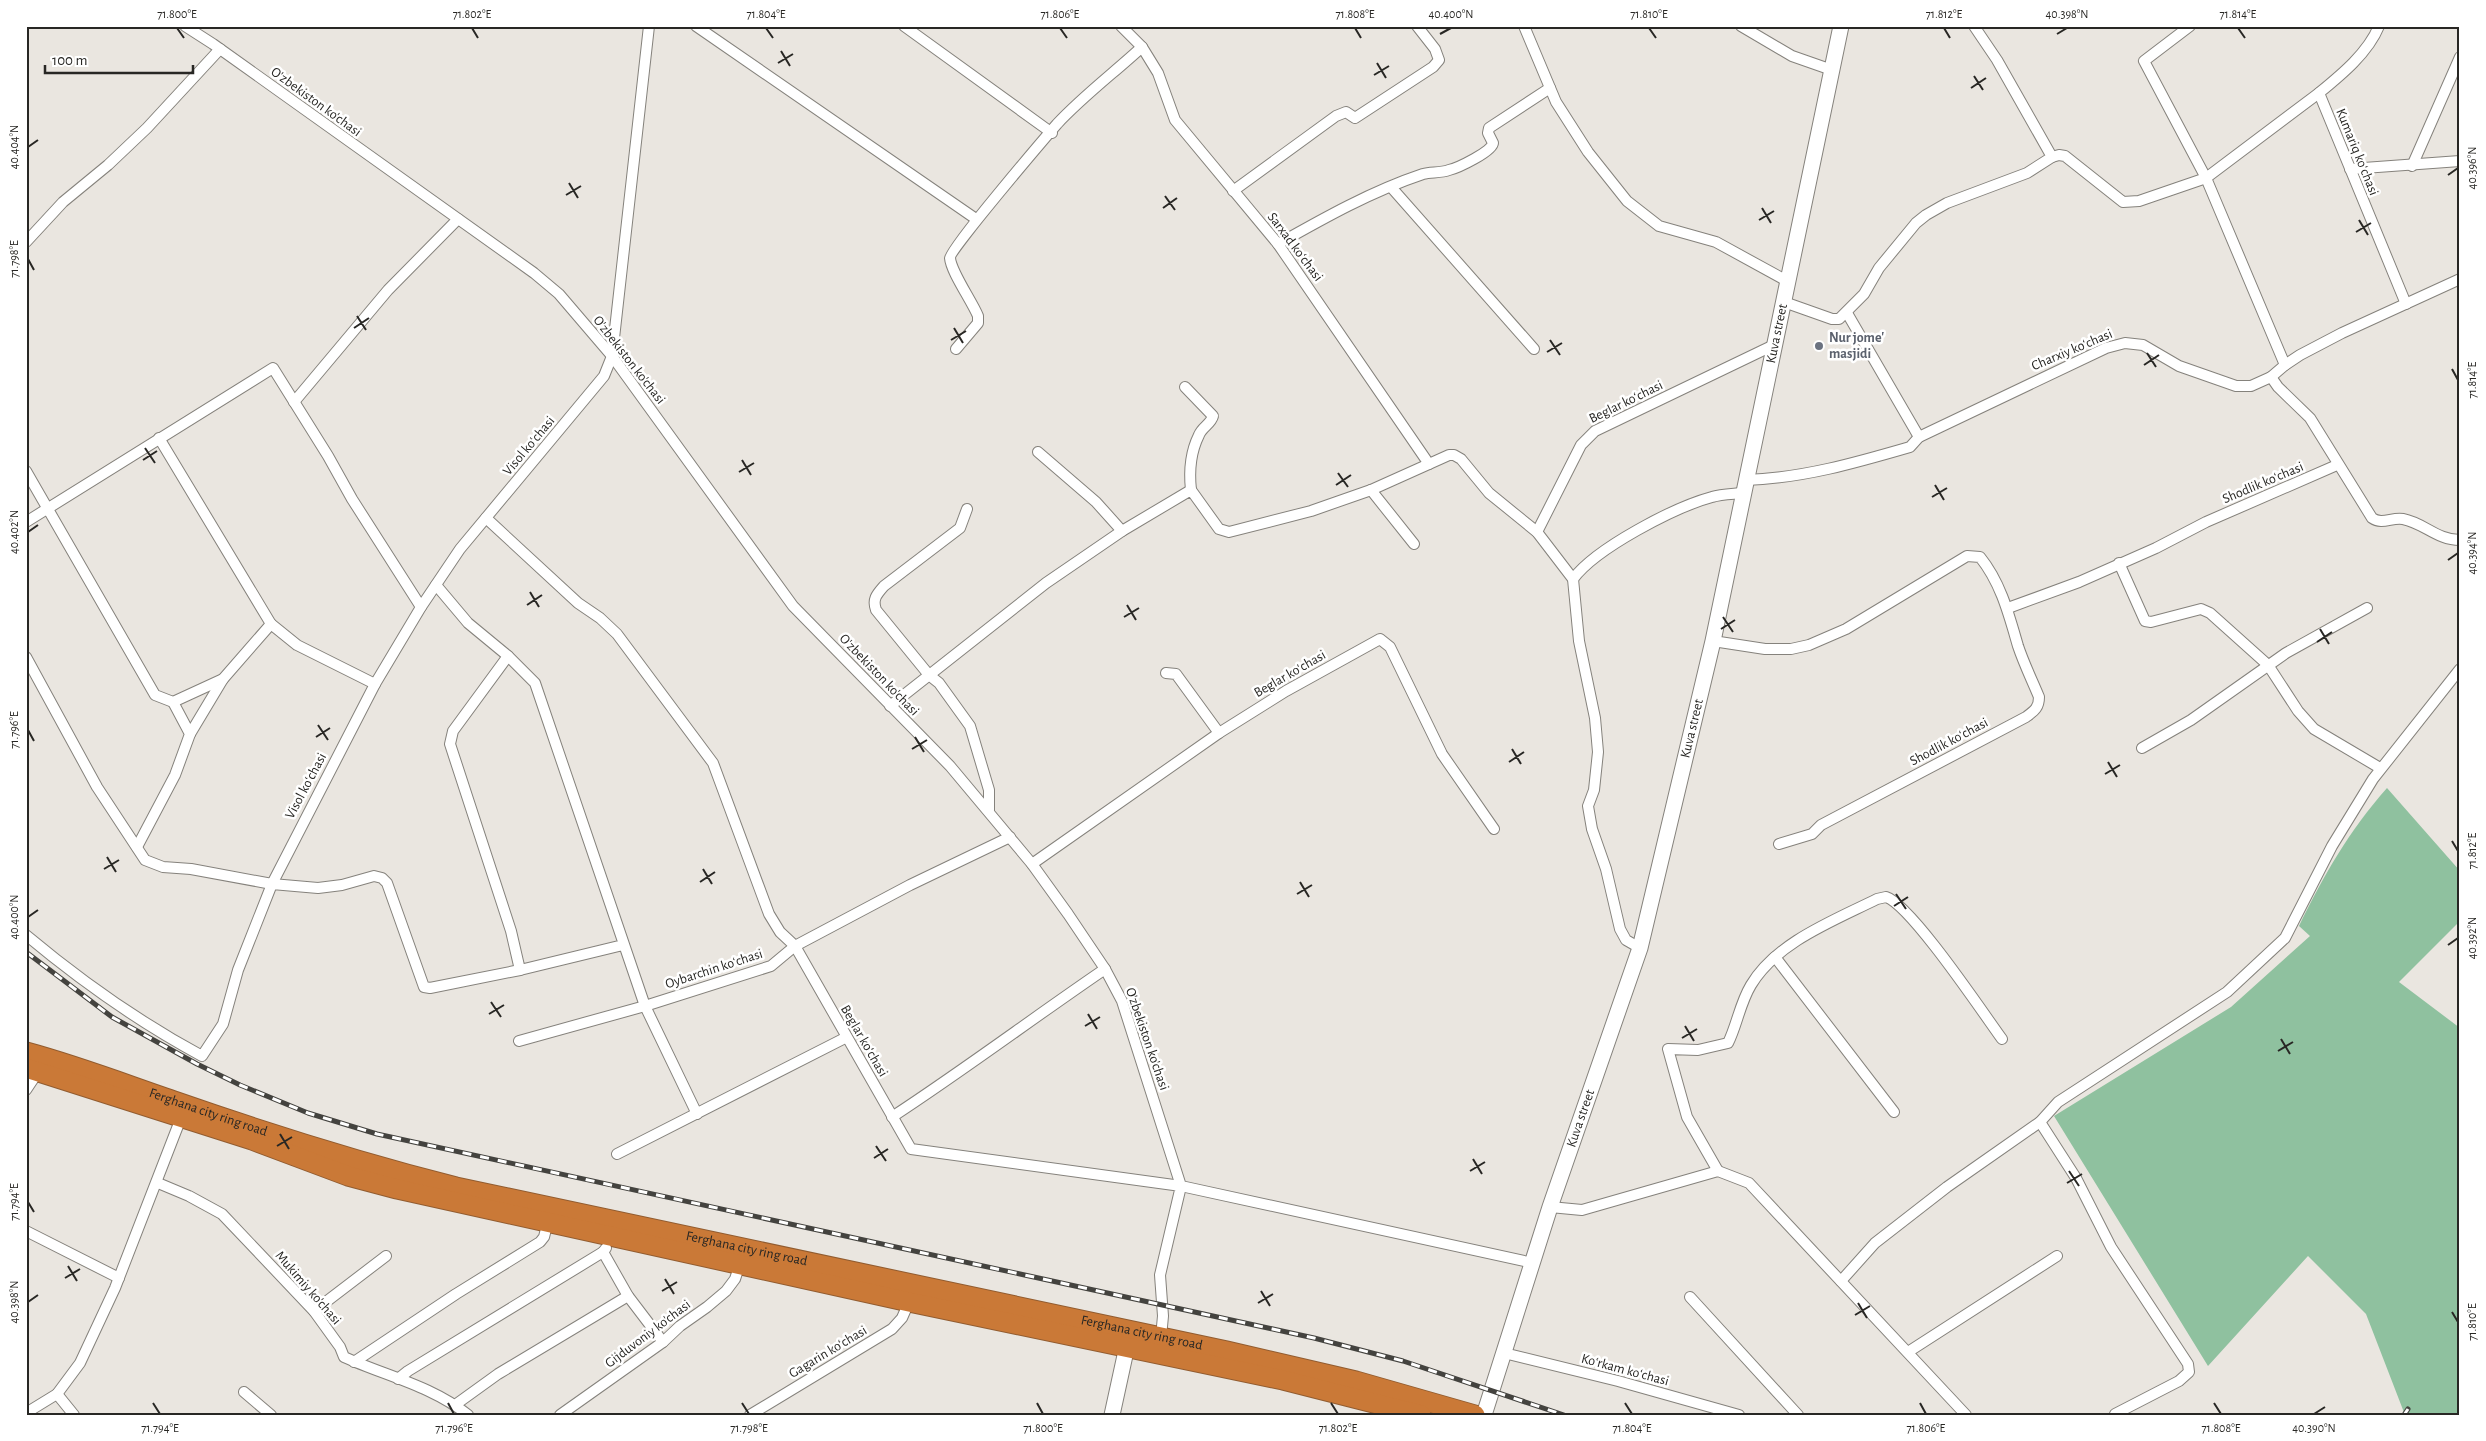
<svg xmlns="http://www.w3.org/2000/svg" width="2486" height="1441" viewBox="0 0 2486 1441" font-family="'Alegreya Sans',sans-serif">
  <rect width="100%" height="100%" fill="#eae6e0"/>
  <!-- green -->
  <path fill="#8fc19f" d="M2387,788L2460,871V921L2399,982L2460,1028V1415H2405L2366,1314L2308,1256L2208,1366L2054,1116L2231,1007L2310,936L2299,926C2324,875 2349,831 2387,788Z"/>
  <g fill="none" stroke-linecap="round" stroke-linejoin="round">
    <defs>
      <g id="street">
        <path d="M185,26L213,44L534,273L559,294L612,356L793,606L950,766L1032,864L1068,914L1105,969L1122,1001L1181,1186L1533,1263"/>
        <path d="M696,26L976,219"/>
        <path d="M904,26L1052,133"/>
        <path d="M1121,26L1142,47L1158,73L1175,120L1278,244L1429,464"/>
        <path d="M1524,26L1556,102L1588,152L1627,201L1659,226L1716,242L1789,282"/>
        <path d="M1741,26L1792,56L1832,70"/>
        <path d="M2190,26L2144,61L2206,178L2285,365L2271,377"/>
        <path d="M2379,26C2368,53 2341,75 2319,93L2406,304"/>
        <path d="M2052,157L2059,155L2065,156L2123,202L2139,201L2206,178L2319,93"/>
        <path d="M2412,166L2460,57"/>
        <path d="M2350,169L2460,161"/>
        <path d="M1391,187L1534,349"/>
        <path d="M1233,191L1336,116L1346,112L1355,118L1433,67L1439,60L1435,49L1417,26"/>
        <path d="M26,242L63,202L108,165L147,128L220,49"/>
        <path d="M1278,244C1324,218 1372,191 1423,174C1431,172 1441,173 1449,170C1458,168 1493,151 1493,143L1488,133L1489,128L1550,88"/>
        <path d="M1784,302L1832,319H1839L1864,294L1879,268L1916,223L1926,215L1947,203L2027,173L2052,157L1997,60L1974,26"/>
        <path d="M1847,313L1919,437"/>
        <path d="M956,349L978,323V316C972,301 951,272 950,258C950,249 1044,139 1057,124C1083,96 1115,72 1142,47"/>
        <path d="M2285,365L2300,355L2342,333L2460,279"/>
        <path d="M1185,387L1213,416C1211,424 1202,427 1199,435C1191,451 1189,472 1191,490"/>
        <path d="M294,402L388,290L458,219"/>
        <path d="M1038,452L1096,502L1122,531"/>
        <path d="M26,471L155,695L173,702L223,679L271,624L159,438"/>
        <path d="M1746,480C1803,478 1855,463 1910,447L1919,437L2106,348L2125,343L2143,345L2179,366L2236,386H2251L2271,377L2278,387L2310,418L2372,518C2382,525 2392,517 2403,519C2424,523 2437,540 2460,540"/>
        <path d="M1371,490L1414,544"/>
        <path d="M967,509L960,528L884,586C877,594 872,599 876,610L929,675L939,683L970,726L989,790V810"/>
        <path d="M486,518L578,603L600,618L617,634L713,763L769,914L780,932L795,946L911,1149L1181,1186L1160,1275L1163,1316L1161,1337"/>
        <path d="M26,522L273,368L328,456L352,499L421,607"/>
        <path d="M1537,532L1581,445L1595,431L1774,345"/>
        <path d="M2119,563L2145,621L2151,622L2201,609L2210,613L2268,665L2298,711L2314,729L2380,768"/>
        <path d="M1573,579C1596,548 1675,507 1712,497C1721,494 1733,494 1742,493"/>
        <path d="M436,585L468,623L508,656"/>
        <path d="M2008,608L2079,582L2156,548L2206,522L2337,465"/>
        <path d="M271,624L297,645L375,684"/>
        <path d="M1713,641L1765,649H1791L1809,645L1846,629L1967,556L1980,557C2001,583 2009,615 2018,646C2024,664 2032,680 2039,697C2039,708 2034,711 2026,717L1821,825L1812,834L1779,844"/>
        <path d="M26,657L97,787L145,860L163,867L191,869L272,884L375,684L421,607L460,549L604,376L612,356L649,26"/>
        <path d="M1166,673L1176,674L1219,733"/>
        <path d="M890,706L1046,583L1122,531L1191,490L1219,529L1229,532L1311,511L1371,490L1449,455H1454L1461,459L1489,493L1537,532L1573,579L1579,641L1595,718L1598,752L1594,790L1588,806L1592,829L1606,869L1620,929L1626,940L1640,948"/>
        <path d="M190,734L223,679"/>
        <path d="M2142,748L2191,720L2286,653L2367,608"/>
        <path d="M137,847L175,775L190,734L173,702"/>
        <path d="M1032,864L1219,733L1286,691L1380,639L1390,647L1442,754L1494,829"/>
        <path d="M26,935C81,981 139,1022 202,1056L223,1024L238,970L272,884L318,888L342,885L374,876L382,878L387,883L424,987L430,988L520,970"/>
        <path d="M623,945L520,970L511,931L450,744L453,731L508,656L535,683L645,1006L697,1114"/>
        <path d="M1775,957L1894,1112"/>
        <path d="M519,1041L645,1006L771,966L795,946L910,885L1010,837"/>
        <path d="M26,1090L38,1072"/>
        <path d="M892,1117C964,1070 1033,1018 1105,969"/>
        <path d="M617,1154L845,1038"/>
        <path d="M1718,1171L1687,1117L1668,1049L1698,1050L1728,1043C1737,1025 1740,1003 1751,985C1777,942 1833,921 1877,899L1886,897C1911,905 1983,1013 2002,1039"/>
        <path d="M158,1183L189,1196L222,1214L314,1311L340,1347L344,1357C386,1376 432,1386 468,1415"/>
        <path d="M1550,1207L1582,1210L1718,1171L1749,1183L1966,1415"/>
        <path d="M26,1231L119,1278"/>
        <path d="M606,1248L603,1252L628,1296L663,1342"/>
        <path d="M1841,1281L1875,1243L1947,1187L2040,1122"/>
        <path d="M1690,1297L1798,1415"/>
        <path d="M314,1311L386,1256"/>
        <path d="M1908,1352L2057,1256"/>
        <path d="M1504,1353L1618,1381L1739,1415"/>
        <path d="M354,1362L456,1294L540,1242L544,1237L548,1221"/>
        <path d="M398,1379L408,1371L603,1252"/>
        <path d="M244,1392L271,1415"/>
        <path d="M57,1394L74,1415"/>
        <path d="M455,1405L498,1374L628,1296"/>
        <path d="M26,1413L57,1394L80,1363L115,1288L181,1118"/>
        <path d="M2115,1414L2179,1381L2189,1372L2188,1364L2111,1247L2076,1178L2040,1122L2058,1102L2227,992L2285,938L2332,846L2373,779L2460,669"/>
        <path d="M560,1415L663,1342L680,1326L707,1307L726,1291L735,1279L740,1264"/>
        <path d="M750,1415L892,1329L902,1318L909,1302"/>
      </g>
      <g id="secondary">
        <path d="M1112,1415L1129,1337"/>
        <path id="s1" d="M1484,1415L1550,1207L1640,948L1713,641L1841,26"/>
      </g>
      <g id="highway">
        <path id="s2" d="M26,1052C78,1066 127,1085 177,1102C269,1134 362,1163 456,1187L1227,1351L1356,1381L1475,1415"/>
        <path d="M26,1068L252,1140L348,1176L397,1189L909,1302L1283,1380L1421,1415"/>
      </g>
    </defs>
    <!-- street casing -->
    <use href="#street" stroke="#85827c" stroke-width="12"/>
    <!-- secondary casing -->
    <use href="#secondary" stroke="#85827c" stroke-width="17"/>
    <!-- highway casing -->
    <use href="#highway" stroke="#915c30" stroke-width="21"/>
    <!-- street -->
    <use href="#street" stroke="#fff" stroke-width="10"/>
    <!-- secondary -->
    <use href="#secondary" stroke="#fff" stroke-width="15"/>
    <!-- highway -->
    <use href="#highway" stroke="#ca7937" stroke-width="19"/>
    <defs>
      <g id="rail">
        <path d="M26,952L112,1017L197,1064L240,1085L308,1113L377,1134L1314,1338L1403,1361L1564,1415"/>
        <path d="M2404,1415L2408,1409"/>
      </g>
    </defs>
    <!-- rail casing -->
    <use href="#rail" stroke="#44433f" stroke-width="5"/>
    <!-- rail -->
    <use href="#rail" stroke="#fff" stroke-width="3" stroke-dasharray="9" stroke-linecap="butt"/>
  </g>
  <!-- ticks -->
  <path fill="none" stroke="#282724" stroke-width="2" d="M177,28L184,38M472,28L478,38M766,28L773,38M1060,28L1067,38M1355,28L1361,38M1649,28L1656,38M1944,28L1950,38M2238,28L2245,38M1440,34L1451,28M2057,34L2067,28M781,51L790,66M778,63L793,54M1377,63L1386,78M1374,75L1389,66M1974,76L1983,90M1971,88L1986,78M28,147L38,140M2448,175L2458,168M569,183L578,198M566,195L581,186M1165,196L1175,210M1163,208L1177,198M1762,208L1771,223M1759,220L1774,211M2359,220L2368,235M2356,232L2371,223M28,259L34,270M357,316L366,330M354,328L369,318M954,328L963,343M951,340L966,331M1550,340L1560,355M1547,352L1562,343M2147,353L2156,367M2144,365L2159,355M2452,369L2458,380M145,448L155,463M143,460L157,451M742,460L751,475M739,472L754,463M1338,473L1348,487M1336,485L1351,475M1935,485L1944,500M1932,497L1947,488M28,532L38,525M2448,560L2458,553M530,592L539,607M527,605L542,595M1127,605L1136,620M1124,617L1139,608M1723,617L1733,632M1721,629L1735,620M2320,629L2329,644M2317,642L2332,632M318,725L328,740M28,730L34,741M316,737L330,728M915,737L924,752M912,749L927,740M1512,749L1521,764M1509,762L1524,752M2108,762L2117,777M2105,774L2120,765M2452,841L2458,851M107,857L116,872M104,869L119,860M703,869L712,884M700,882L715,872M1300,882L1309,897M1297,894L1312,885M1896,894L1906,909M1894,906L1908,897M28,917L38,910M2448,945L2458,938M491,1002L501,1017M489,1014L504,1005M1088,1014L1097,1029M1085,1026L1100,1017M1685,1026L1694,1041M1682,1038L1697,1029M2281,1039L2290,1054M2278,1051L2293,1042M280,1134L289,1149M277,1146L292,1137M876,1146L886,1161M874,1158L888,1149M1473,1159L1482,1174M1470,1171L1485,1162M2069,1171L2079,1186M2067,1183L2082,1174M28,1202L34,1212M68,1266L77,1281M65,1278L80,1269M665,1279L674,1294M662,1291L677,1282M1261,1291L1270,1306M28,1302L38,1295M1258,1303L1273,1294M1858,1303L1867,1318M2452,1312L2458,1322M1855,1315L1870,1306M153,1403L160,1414M448,1403L454,1414M742,1403L749,1414M1037,1403L1043,1414M1331,1403L1338,1414M1625,1403L1632,1414M1920,1403L1926,1414M2214,1403L2221,1414M2314,1414L2325,1407"/>
  <!-- markers -->
  <circle fill="#6b7280" stroke="#fff" stroke-width="2" cx="1819" cy="346" r="5"/>
  <g text-anchor="middle" dominant-baseline="central" stroke-width="5" stroke-linejoin="round" paint-order="stroke">
    <!-- street labels -->
    <g font-size="14" fill="#282724" stroke="#fff">
      <text transform="translate(316 102) rotate(36)">O'zbekiston ko'chasi</text>
      <text transform="translate(2357 152) rotate(68)">Kumariq koʻchasi</text>
      <text transform="translate(1295 247) rotate(53)">Sarxad koʻchasi</text>
      <text stroke="none"><textPath href="#s1" startOffset="1122">Kuva street</textPath></text>
      <text transform="translate(2072 350) rotate(-23)">Charxiy koʻchasi</text>
      <text transform="translate(629 360) rotate(52)">O'zbekiston ko'chasi</text>
      <text transform="translate(1626 402) rotate(-26)">Beglar koʻchasi</text>
      <text transform="translate(529 446) rotate(-50)">Visol koʻchasi</text>
      <text transform="translate(2263 483) rotate(-23)">Shodlik koʻchasi</text>
      <text transform="translate(1290 674) rotate(-30)">Beglar koʻchasi</text>
      <text transform="translate(879 675) rotate(46)">O'zbekiston ko'chasi</text>
      <text stroke="none"><textPath href="#s1" startOffset="718">Kuva street</textPath></text>
      <text transform="translate(1949 742) rotate(-28)">Shodlik koʻchasi</text>
      <text transform="translate(306 786) rotate(-62)">Visol koʻchasi</text>
      <text transform="translate(714 969) rotate(-18)">Oybarchin koʻchasi</text>
      <text transform="translate(1147 1039) rotate(71)">O'zbekiston ko'chasi</text>
      <text transform="translate(864 1041) rotate(60)">Beglar koʻchasi</text>
      <text stroke="none"><textPath href="#s2" startOffset="192">Ferghana city ring road</textPath></text>
      <text stroke="none"><textPath href="#s1" startOffset="312">Kuva street</textPath></text>
      <text stroke="none"><textPath href="#s2" startOffset="748">Ferghana city ring road</textPath></text>
      <text transform="translate(308 1288) rotate(49)">Mukimiy ko'chasi</text>
      <text stroke="none"><textPath href="#s2" startOffset="1152">Ferghana city ring road</textPath></text>
      <text transform="translate(648 1334) rotate(-37)">Gijduvoniy ko'chasi</text>
      <text transform="translate(828 1352) rotate(-31)">Gagarin koʻchasi</text>
      <text transform="translate(1625 1370) rotate(15)">Koʻrkam koʻchasi</text>
    </g>
    <!-- worship labels -->
    <g font-size="14" font-weight="bold" fill="#5b616d" stroke="#fff" text-anchor="start">
      <text x="1829" y="338">Nur jome'<tspan x="1829" dy="16">masjidi</tspan></text>
    </g>
  </g>
  <!-- border -->
  <rect width="2486" height="1441" fill="none" stroke="#ffffff" stroke-width="55"/>
  <!-- scale -->
  <path d="M45 65v8h148v-8" fill="none" stroke="#282724" stroke-width="2.5"/>
  <text x="52" y="65" font-size="15" fill="#282724" stroke="#ffffff" stroke-width="4" paint-order="stroke">100 m</text>
  <rect x="28" y="28" width="2430" height="1386" fill="none" stroke="#282724" stroke-width="2"/>
  <g font-size="12" text-anchor="middle" fill="#282724">
    <text x="177" y="18">71.800°E</text>
    <text x="472" y="18">71.802°E</text>
    <text x="766" y="18">71.804°E</text>
    <text x="1060" y="18">71.806°E</text>
    <text x="1355" y="18">71.808°E</text>
    <text x="1451" y="18">40.400°N</text>
    <text x="1649" y="18">71.810°E</text>
    <text x="1944" y="18">71.812°E</text>
    <text x="2067" y="18">40.398°N</text>
    <text x="2238" y="18">71.814°E</text>
    <text transform="translate(14 147) rotate(-90)" y="4">40.404°N</text>
    <text transform="translate(2472 168) rotate(-90)" y="4">40.396°N</text>
    <text transform="translate(14 259) rotate(-90)" y="4">71.798°E</text>
    <text transform="translate(2472 380) rotate(-90)" y="4">71.814°E</text>
    <text transform="translate(14 532) rotate(-90)" y="4">40.402°N</text>
    <text transform="translate(2472 553) rotate(-90)" y="4">40.394°N</text>
    <text transform="translate(14 730) rotate(-90)" y="4">71.796°E</text>
    <text transform="translate(2472 851) rotate(-90)" y="4">71.812°E</text>
    <text transform="translate(14 917) rotate(-90)" y="4">40.400°N</text>
    <text transform="translate(2472 938) rotate(-90)" y="4">40.392°N</text>
    <text transform="translate(14 1202) rotate(-90)" y="4">71.794°E</text>
    <text transform="translate(14 1302) rotate(-90)" y="4">40.398°N</text>
    <text transform="translate(2472 1322) rotate(-90)" y="4">71.810°E</text>
    <text x="160" y="1432">71.794°E</text>
    <text x="454" y="1432">71.796°E</text>
    <text x="749" y="1432">71.798°E</text>
    <text x="1043" y="1432">71.800°E</text>
    <text x="1338" y="1432">71.802°E</text>
    <text x="1632" y="1432">71.804°E</text>
    <text x="1926" y="1432">71.806°E</text>
    <text x="2221" y="1432">71.808°E</text>
    <text x="2314" y="1432">40.390°N</text>
  </g>
</svg>
